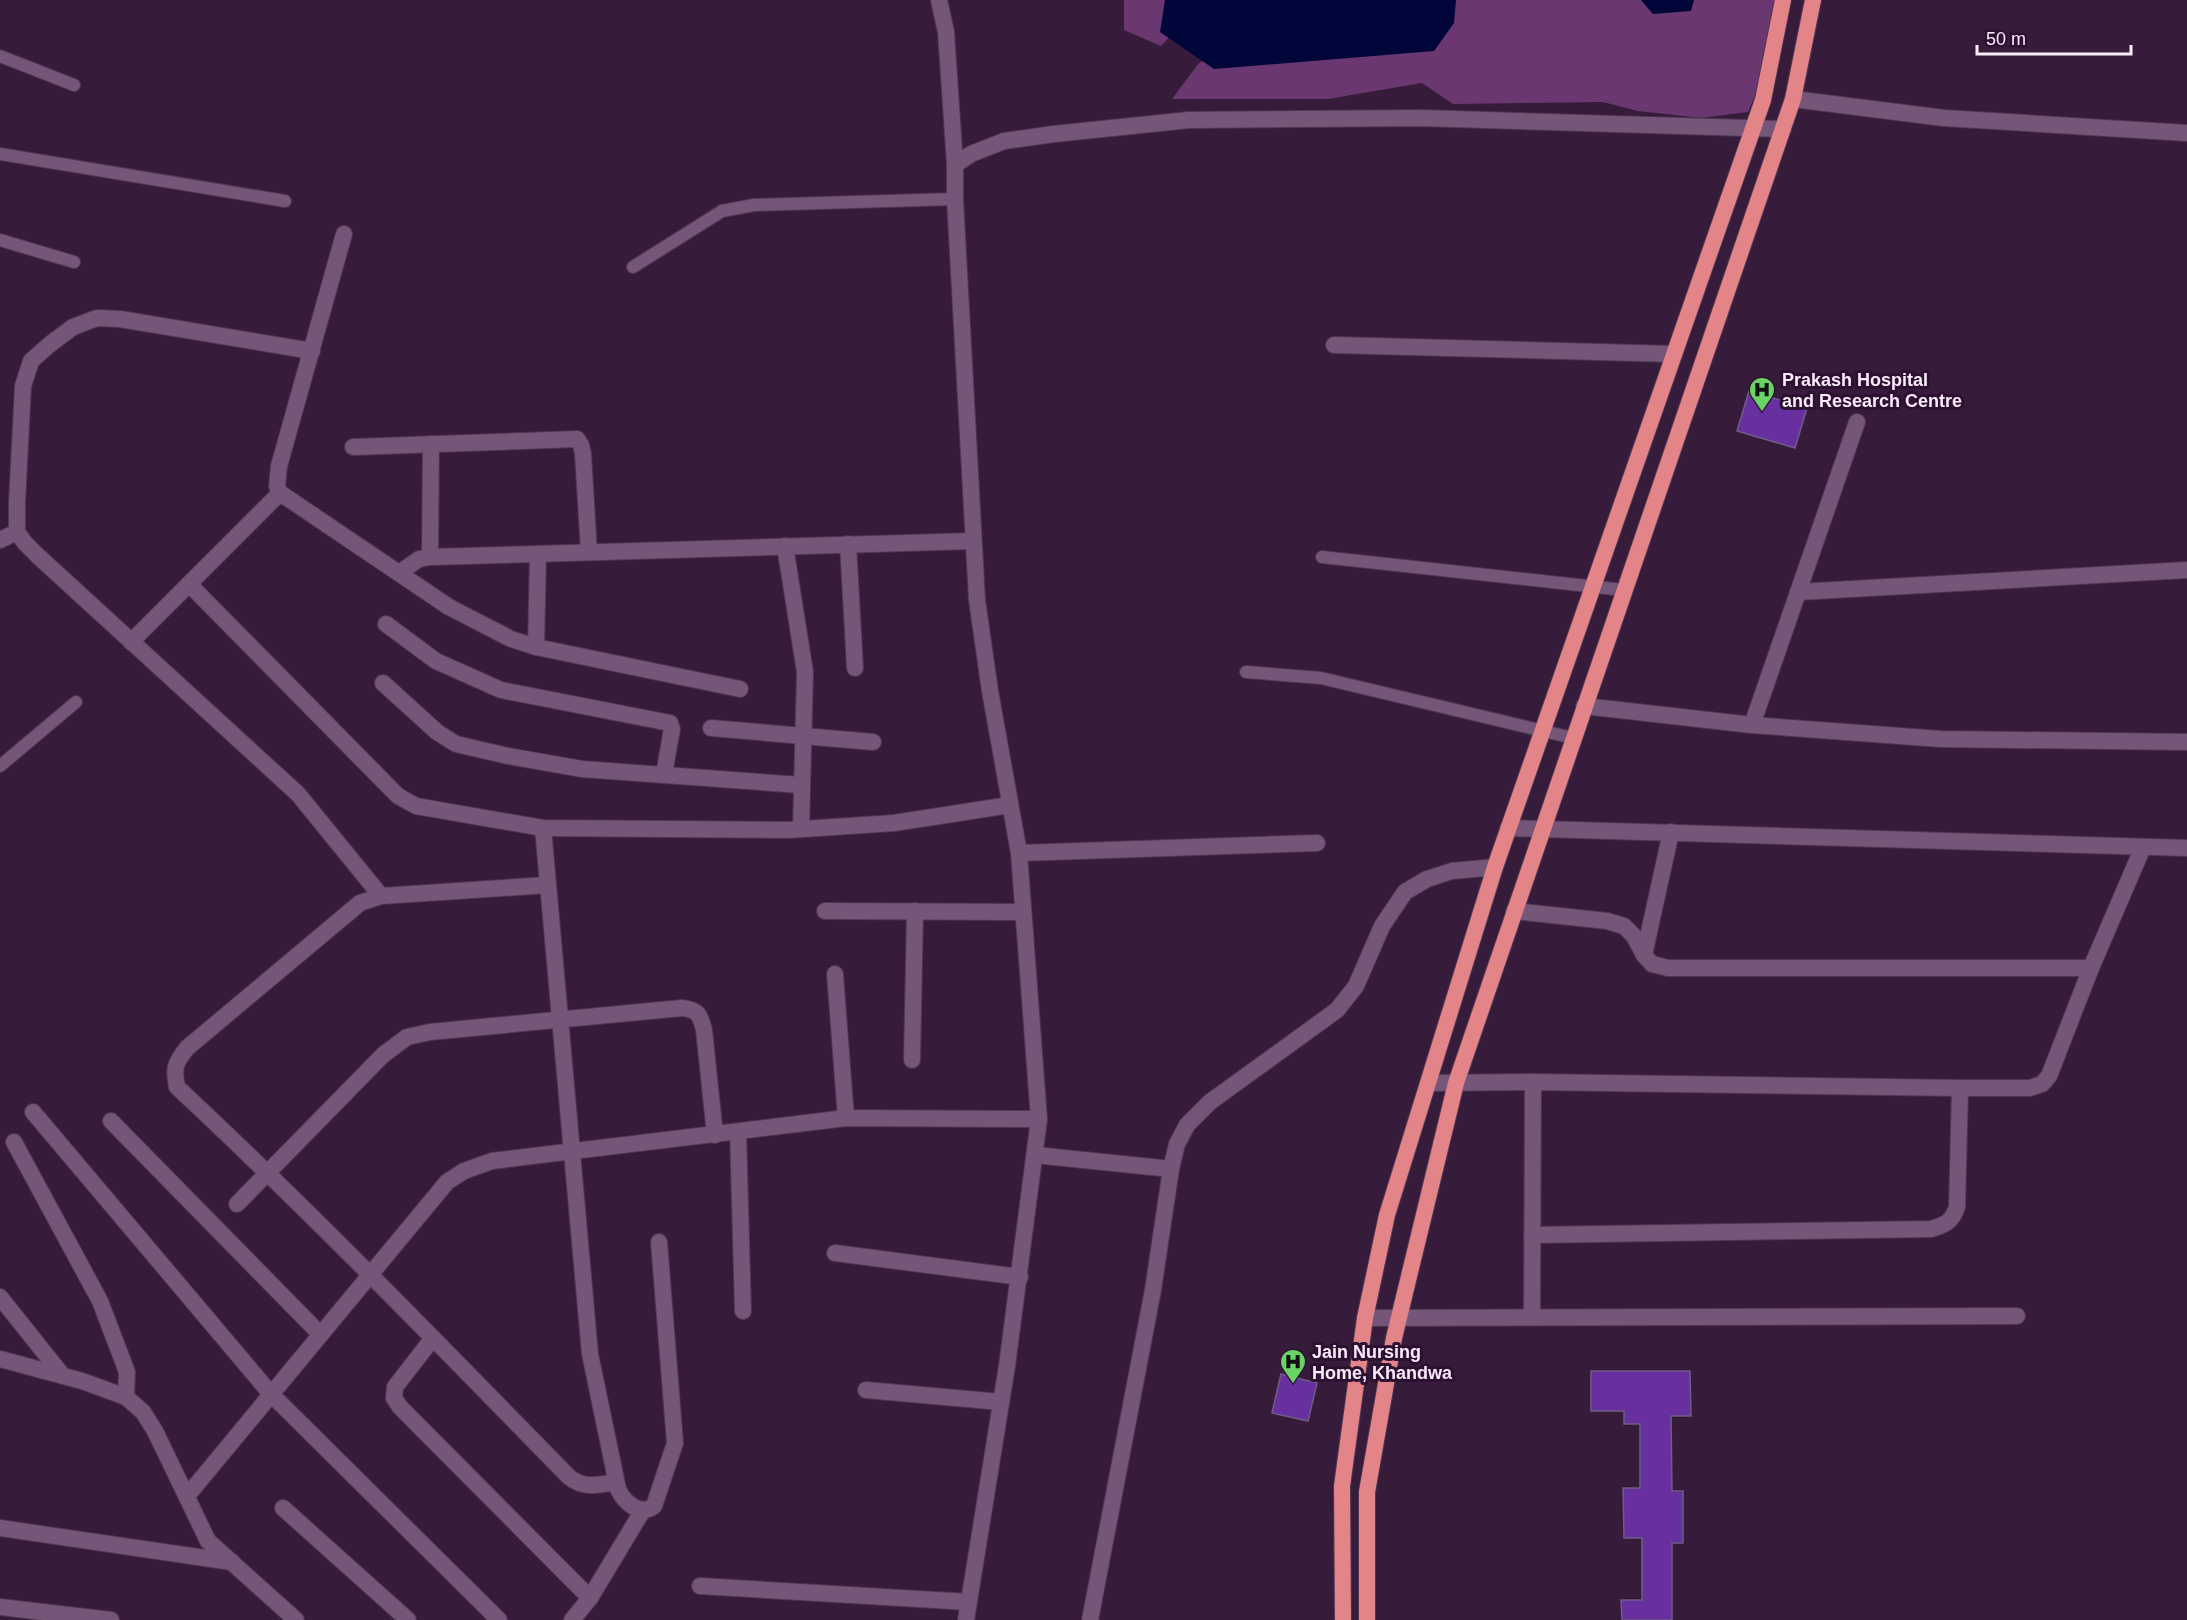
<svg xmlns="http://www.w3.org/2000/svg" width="2187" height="1620" viewBox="0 0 2187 1620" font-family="Helvetica,sans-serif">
  <rect width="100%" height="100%" fill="#371b3a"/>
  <!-- green -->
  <g fill="#6a3771">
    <path d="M1124,0H1199V6L1161,46L1124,30Z"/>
    <path d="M1414,0H1775L1766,69L1748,112L1701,118L1638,111L1603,102L1453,104L1422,83L1328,99H1172L1198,64L1222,48Z"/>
  </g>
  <!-- water -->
  <g fill="#00053a">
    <path d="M1165,0H1456L1454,23L1434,51L1214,69L1160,32Z"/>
    <path d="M1641,0H1694L1691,11L1653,14Z"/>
  </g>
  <!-- building -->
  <g fill="#67309e" stroke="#6e5d86" stroke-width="1.5">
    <path d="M1749,391L1807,408L1795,448L1737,431Z"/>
    <path d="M1591,1371H1690L1691,1416H1671L1672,1491H1683V1543H1672V1620H1622L1621,1600H1642V1538H1624L1623,1488H1640V1424H1624V1411H1591Z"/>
    <path d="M1281,1374L1317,1383L1308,1421L1272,1413Z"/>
  </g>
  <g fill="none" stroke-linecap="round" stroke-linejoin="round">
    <defs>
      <g id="service">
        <path d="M0,56L74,85"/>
        <path d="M0,154L285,201"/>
        <path d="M0,240L74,262"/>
        <path d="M633,267L722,211L754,205L955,199"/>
        <path d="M1322,557L1624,590"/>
        <path d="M1246,672L1321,678L1573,738"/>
        <path d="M0,766L76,702"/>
      </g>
      <g id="minor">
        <path d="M939,0L946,32L955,165"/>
        <path d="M1793,99L1944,118L2187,133"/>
        <path d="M344,234L279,466L277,486L280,493L449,607L511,639L536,647L740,689"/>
        <path d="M1334,345L1674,354"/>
        <path d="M312,351L120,319L97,318L73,327L49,345L31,361L23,386L17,503V532L25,543L38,556L298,794L381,896"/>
        <path d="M353,447L577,439L581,445L583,454L589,552"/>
        <path d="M0,540L17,532"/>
        <path d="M848,544L855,668"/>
        <path d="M785,546L805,672L801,829"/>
        <path d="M430,557L431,444"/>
        <path d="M399,573L419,559L430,557L973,541"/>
        <path d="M189,584L398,796L416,806L543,828L788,830L894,823L1010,805"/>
        <path d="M1798,592L2187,570"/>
        <path d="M386,624L436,661L501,690L670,723L672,729L664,774"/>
        <path d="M131,642L280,493"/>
        <path d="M536,647L538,554"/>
        <path d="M383,683L437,732L456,744L508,756L582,769L801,785"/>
        <path d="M1584,706L1752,725L1941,739L2187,742"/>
        <path d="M1752,725L1857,422"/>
        <path d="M711,728L873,742"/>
        <path d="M543,828L590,1354L618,1489C624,1502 640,1517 654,1506L675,1443L659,1242"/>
        <path d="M1508,828L2187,848"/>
        <path d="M1019,853L1317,843"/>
        <path d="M548,885L381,896L360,903L187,1048C175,1063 173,1068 177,1087C312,1213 440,1345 569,1477C584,1489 598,1485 616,1482"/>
        <path d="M825,911L1023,912"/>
        <path d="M1514,911L1607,921L1624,926L1634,936L1644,955L1652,964L1668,968H2091"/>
        <path d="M1644,955L1671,832"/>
        <path d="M835,974L846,1118"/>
        <path d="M912,1060L915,911"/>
        <path d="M1429,1083L1533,1082L1960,1088H2030L2042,1084L2049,1076L2091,968L2143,847"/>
        <path d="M33,1112L271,1394L499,1620"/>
        <path d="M111,1121L320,1334"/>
        <path d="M738,1132L743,1311"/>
        <path d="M14,1142L100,1301L127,1372L126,1397"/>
        <path d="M1035,1155L1171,1169"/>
        <path d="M237,1204L383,1055L407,1037L430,1032L682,1008C699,1010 700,1015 704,1030L715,1135"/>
        <path d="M1532,1235L1931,1229C1945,1225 1952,1222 1957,1207L1960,1088"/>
        <path d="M835,1253L1020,1277"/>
        <path d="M0,1297L63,1376"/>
        <path d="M1532,1317L1533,1082"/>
        <path d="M1365,1318L2017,1316"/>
        <path d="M433,1338L395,1387L394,1398L400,1407L590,1598"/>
        <path d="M0,1359L82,1381L126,1397L143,1412L155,1431L208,1541L296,1620"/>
        <path d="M866,1390L1001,1402"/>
        <path d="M187,1496L447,1182L464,1171L492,1161L846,1118L1039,1119"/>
        <path d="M283,1508L408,1620"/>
        <path d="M0,1528L232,1562"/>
        <path d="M700,1586L969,1602"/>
        <path d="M0,1607L111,1620"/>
        <path d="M572,1620L590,1598L643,1510"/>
        <path d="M966,1620L1007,1366L1039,1119L1019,853L990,691L977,600L955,199V165L971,154L1004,141L1054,134L1189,120L1421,118L1783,129"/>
        <path d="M1090,1620L1153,1290L1171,1169L1177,1144L1187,1125L1210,1102L1337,1010L1356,986L1382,926L1405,892L1427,879L1452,871L1495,867"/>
      </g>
      <g id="trunk">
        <path d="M1343,1620L1342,1486L1365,1318L1387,1215L1495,867L1763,100L1783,0"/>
        <path d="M1367,1620V1492L1394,1338L1456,1083L1793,99L1813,0"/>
      </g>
    </defs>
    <!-- service casing -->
    <use href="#service" stroke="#4e3751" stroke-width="14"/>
    <!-- minor casing -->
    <use href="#minor" stroke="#4e3751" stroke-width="18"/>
    <!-- trunk casing -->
    <use href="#trunk" stroke="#4e3751" stroke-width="18"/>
    <!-- service -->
    <use href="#service" stroke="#755679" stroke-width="12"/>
    <!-- minor -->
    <use href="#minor" stroke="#755679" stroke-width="16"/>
    <!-- trunk -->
    <use href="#trunk" stroke="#e28488" stroke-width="16"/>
  </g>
  <!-- icons -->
  <defs>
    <symbol id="hospital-pin" viewBox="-11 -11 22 30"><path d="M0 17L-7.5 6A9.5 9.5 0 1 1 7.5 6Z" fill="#68d465" stroke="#2c1130"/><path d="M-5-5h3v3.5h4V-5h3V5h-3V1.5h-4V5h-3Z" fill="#111"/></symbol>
  </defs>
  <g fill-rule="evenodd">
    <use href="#hospital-pin" x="1747" y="375" width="30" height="40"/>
    <use href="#hospital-pin" x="1278" y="1347" width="30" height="40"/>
  </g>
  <g text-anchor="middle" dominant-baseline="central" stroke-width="6" stroke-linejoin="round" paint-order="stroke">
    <!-- poi labels -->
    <g font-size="18" font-weight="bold" fill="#fcedfd" stroke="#2c1130" text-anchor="start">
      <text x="1782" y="380">Prakash Hospital<tspan x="1782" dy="21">and Research Centre</tspan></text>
      <text x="1312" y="1352">Jain Nursing<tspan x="1312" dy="21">Home, Khandwa</tspan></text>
    </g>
  </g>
  <!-- scale -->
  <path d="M1977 45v9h154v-9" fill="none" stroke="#fcedfd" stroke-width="3"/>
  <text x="1986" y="45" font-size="18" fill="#fcedfd" stroke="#2c1130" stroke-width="4.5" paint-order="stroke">50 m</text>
</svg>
